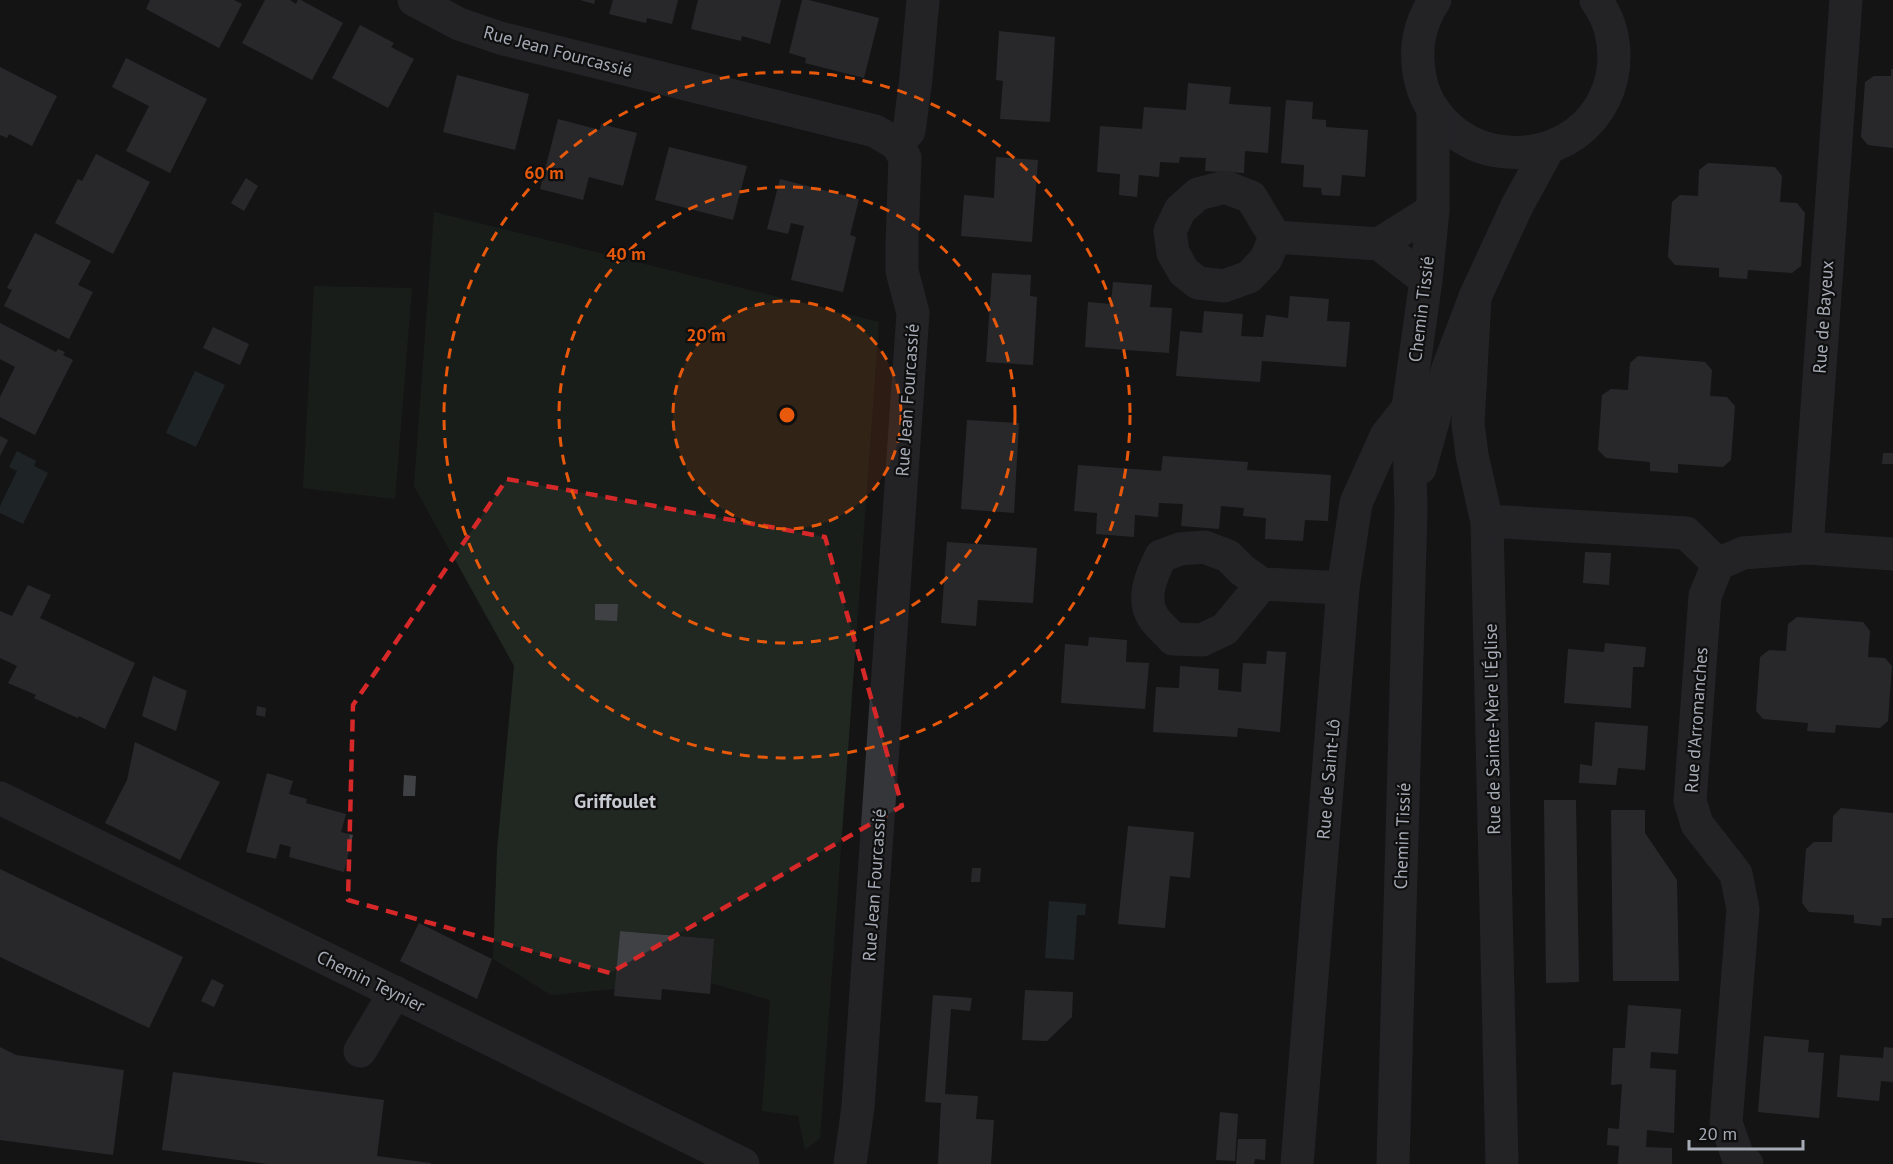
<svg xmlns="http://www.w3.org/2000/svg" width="1893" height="1164" viewBox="0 0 1893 1164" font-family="'PT Sans',sans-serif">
  <rect width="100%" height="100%" fill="#141415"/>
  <!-- green -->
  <g fill="#202821">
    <path d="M434,212L879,322L820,1138L805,1150L798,1116L762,1111L770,1000L711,983L714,939L620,931L615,989L551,995L493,959L497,850L514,666L414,486Z"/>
    <path d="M314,286L412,288L395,499L303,488Z"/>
  </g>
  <!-- water -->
  <g fill="#2c353b">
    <path d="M195,371L225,385L196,447L166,433Z"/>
    <path d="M17,451L36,461L34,466L48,473L23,524L0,513V506L17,471L9,467Z"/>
    <path d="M1049,901L1086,904L1085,915H1077L1074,960L1045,958Z"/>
  </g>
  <!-- building -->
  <g fill="#404145">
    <path d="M150,0H234L242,4L219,48L146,9Z"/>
    <path d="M265,0H290L296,4L298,0H301L343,23L312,80L242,43Z"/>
    <path d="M580,0H595L594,4Z"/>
    <path d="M613,0H678L672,24L647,18L646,23L609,14Z"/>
    <path d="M698,0H781L770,44L742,36L741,41L691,29Z"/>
    <path d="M802,0H809L879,18L864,78L805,63L806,58L789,53Z"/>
    <path d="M360,25L394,43L391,47L414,59L388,108L332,78Z"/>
    <path d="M999,31L1055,37L1050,122L1000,119L1003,81L996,80Z"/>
    <path d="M126,58L207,99L170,173L126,151L149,106L112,87Z"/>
    <path d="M0,67L57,96L32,146L9,134L7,138L0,135Z"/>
    <path d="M1891,69H1893V148L1868,145L1861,137L1865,82L1874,76H1891Z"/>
    <path d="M457,75L529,94L515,150L443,132Z"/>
    <path d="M1188,83L1231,87L1229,104L1271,107L1268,153L1245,151L1244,173L1205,171L1206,158L1180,157L1179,163L1160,162L1159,177L1139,175L1137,197L1119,195L1120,174L1097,172L1100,126L1142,129L1144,107L1186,110Z"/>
    <path d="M1286,100L1313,102L1312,119L1326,120V127L1368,130L1365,177L1342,175L1340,196L1322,195L1321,188L1303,187L1304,165L1281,163Z"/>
    <path d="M558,119L600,130L601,124L637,133L623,186L589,177L583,200L540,189Z"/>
    <path d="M669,147L747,166L733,220L655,200Z"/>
    <path d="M96,154L150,182L113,254L55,223L78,179L82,181Z"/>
    <path d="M996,157L1038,160L1032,242L961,236L964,195L994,198Z"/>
    <path d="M1708,163L1775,167L1782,176L1780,202L1797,203L1805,213L1801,266L1792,273L1748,270L1747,279L1719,277V268L1675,265L1668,257L1672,202L1680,195L1698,196L1699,170Z"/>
    <path d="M246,178L258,186L244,211L231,203Z"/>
    <path d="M780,179L859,199L850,235L856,237L843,292L791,280L804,226L791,223L788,234L767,229Z"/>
    <path d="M35,233L91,261L78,285L93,292L69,339L4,306L12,290L7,288Z"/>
    <path d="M992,273L1031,275L1030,296L1037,297L1033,365L986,362Z"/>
    <path d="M1113,282L1152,285L1150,307L1172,308L1169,353L1085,347L1088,302L1111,304Z"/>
    <path d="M1290,296L1329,299L1327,321L1350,322L1346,367L1262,361L1260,382L1176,376L1180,331L1202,333L1204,311L1243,314L1241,336L1263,337L1266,315L1288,318Z"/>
    <path d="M0,323L56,352L58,349L65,352L63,355L73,360L35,435L0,417V397L15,367L0,359Z"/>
    <path d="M213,327L249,344L240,365L203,348Z"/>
    <path d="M1638,356L1705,362L1712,370L1710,396L1727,397L1735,406L1731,460L1723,467L1678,464V473L1650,471V462L1606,458L1598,450L1602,395L1611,389L1628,390L1630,363Z"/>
    <path d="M967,420L1019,423L1014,513L961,509Z"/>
    <path d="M0,436L8,440L0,456Z"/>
    <path d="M1883,453H1893V464H1882Z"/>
    <path d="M1163,456L1248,462L1247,470L1331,475L1328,521L1305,520L1303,541L1265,539L1266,518L1243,516L1244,508L1221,506L1219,529L1181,526L1183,504L1159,503L1158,517L1135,515L1134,537L1096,534L1097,513L1074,511L1078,465L1161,471Z"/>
    <path d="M947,542L1037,548L1033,603L978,600L976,626L941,623Z"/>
    <path d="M1585,552L1611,553L1609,585L1583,583Z"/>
    <path d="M28,585L51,595L40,618L135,663L105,729L79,716L78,718L73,716L34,698L36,695L8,683L17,666L0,658V611L12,616Z"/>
    <path d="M595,604H618L617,621L595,620Z"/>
    <path d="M1797,617L1863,622L1870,631L1868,657L1885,658L1892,666L1888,721L1880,728L1836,725L1835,733L1807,731L1808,723L1763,719L1756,711L1760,657L1769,650L1786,651L1788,624Z"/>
    <path d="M1089,637L1127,640L1126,662L1149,663L1145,709L1061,703L1065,644L1088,646Z"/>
    <path d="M1605,643L1646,647L1644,667H1633L1631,708L1564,703L1568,649L1604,652Z"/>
    <path d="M1267,651L1286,652L1280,732L1238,728L1237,737L1153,732L1156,687L1179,688L1180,666L1219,669L1218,690L1241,692L1243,663L1266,664Z"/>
    <path d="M153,676L187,691L176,731L142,716Z"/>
    <path d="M257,706L266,708L265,717L256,715Z"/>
    <path d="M1595,722L1648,726L1645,770L1618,768L1616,785L1579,783L1580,764L1592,766Z"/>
    <path d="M135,742L220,782L180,860L105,823L127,780Z"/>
    <path d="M267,773L293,781L289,794L307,799L306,803L346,814L341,832L353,835L344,872L289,857L291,847L280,844L276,859L246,852Z"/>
    <path d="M404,775L416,776L415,796H403Z"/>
    <path d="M1544,800H1576L1579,982L1546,983Z"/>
    <path d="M1841,808L1893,813V918H1882L1881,926L1854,923V915L1809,912L1802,903L1806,849L1814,842H1832L1833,816Z"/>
    <path d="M1611,810H1645V833L1677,880L1679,981H1613Z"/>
    <path d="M1128,826L1194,832L1190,878L1170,876L1165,928L1118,924Z"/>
    <path d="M972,868H981L980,882H971Z"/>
    <path d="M0,869L183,957L149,1028L0,957Z"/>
    <path d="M419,923L492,959L477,999L400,961Z"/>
    <path d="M620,931L714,939L710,994L662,989L661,1000L614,996Z"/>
    <path d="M212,979L224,985L214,1007L201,1001Z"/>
    <path d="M1025,990L1073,992L1072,1017L1047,1041L1022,1040Z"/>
    <path d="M933,995L972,998L970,1011L951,1009L945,1094L978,1096L976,1119L994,1120L991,1164H938L941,1103L925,1102Z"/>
    <path d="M1628,1005L1681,1009L1678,1054L1651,1052L1650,1068L1676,1070L1674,1133L1647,1130L1646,1147L1672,1148V1164H1618L1619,1146L1607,1145L1608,1128L1619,1129L1622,1084L1611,1085L1612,1066L1613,1048H1625Z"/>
    <path d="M1764,1036L1809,1040L1808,1052L1824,1053L1819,1118L1758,1112Z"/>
    <path d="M0,1047L16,1055L124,1070L113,1155L0,1140Z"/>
    <path d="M1884,1047L1893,1048V1082L1881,1081L1879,1101L1837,1097L1840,1055L1883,1058Z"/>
    <path d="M173,1072L384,1100L377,1156L431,1163V1164H267L162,1150Z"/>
    <path d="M1220,1112L1238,1114L1235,1161L1216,1160Z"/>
    <path d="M1238,1139H1266L1265,1160L1255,1159L1254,1164H1236Z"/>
  </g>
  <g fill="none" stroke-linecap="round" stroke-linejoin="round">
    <!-- minor -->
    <g stroke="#35363a" stroke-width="33">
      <path d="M414,0L459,24L500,38L875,131L897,144L905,158L902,242V271L913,313L858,1107L850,1164"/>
      <path d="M1435,0C1418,25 1414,53 1421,82C1426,103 1440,122 1457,134C1472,145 1487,151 1507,152C1577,158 1629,97 1610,28C1607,18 1602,9 1596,0"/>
      <path d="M1846,0L1807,548L1893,554"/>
      <path d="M897,144L909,131L916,78L923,0"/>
      <path d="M1275,237L1266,259L1249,277L1224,286L1198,283L1184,272L1173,253L1170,231L1180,210L1198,194L1225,187L1251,197L1275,237L1379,244L1426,280"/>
      <path d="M1379,244L1433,210"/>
      <path d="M1475,297L1468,424L1472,455L1487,522L1502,1164"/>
      <path d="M1420,468L1448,368L1475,297L1517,206L1548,149"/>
      <path d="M1487,522H1504L1686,533L1718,564"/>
      <path d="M1262,584L1225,629L1202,640L1173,639C1167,632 1158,625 1153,617C1141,598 1152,574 1161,556L1180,549L1204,547L1228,556L1242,570L1262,584L1343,588"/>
      <path d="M0,798L743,1164"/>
      <path d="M360,1051L395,992"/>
      <path d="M1297,1164L1343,588L1356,503L1386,436L1408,408"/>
      <path d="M1393,1164L1411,508L1408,408L1426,280L1433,210V110"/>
      <path d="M1747,1164L1738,1157L1726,1123L1743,909L1736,874L1697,824L1690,801L1705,596L1718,564L1743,553L1807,548"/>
    </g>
  </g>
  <!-- marked area -->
  <path d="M0 0H1893V1164H0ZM507,479L825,537L902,806L610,973L348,900L353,705Z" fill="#141415" fill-opacity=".55" fill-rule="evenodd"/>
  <path fill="none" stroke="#d62828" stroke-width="4.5" stroke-dasharray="12 8" stroke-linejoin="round" d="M507,479L825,537L902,806L610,973L348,900L353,705Z"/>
  <!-- distance rings -->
  <circle cx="787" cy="415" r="114" fill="#e8590c" fill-opacity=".12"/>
  <g fill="none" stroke="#e8590c" stroke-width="3" stroke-dasharray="10 8">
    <circle cx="787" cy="415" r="114"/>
    <circle cx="787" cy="415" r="228"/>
    <circle cx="787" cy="415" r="343"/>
  </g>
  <g text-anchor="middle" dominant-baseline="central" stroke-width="4.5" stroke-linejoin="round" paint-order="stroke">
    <!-- street labels -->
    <g font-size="18" fill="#a6abb5" stroke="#0f0f10">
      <text transform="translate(558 51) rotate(15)">Rue Jean Fourcassié</text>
      <text transform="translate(1421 309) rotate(-83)">Chemin Tissié</text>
      <text transform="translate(1823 317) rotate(-86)">Rue de Bayeux</text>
      <text transform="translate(907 400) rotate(-86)">Rue Jean Fourcassié</text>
      <text transform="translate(1696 720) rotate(-86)">Rue d'Arromanches</text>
      <text transform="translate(1492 729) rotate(-91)">Rue de Sainte-Mère l'Église</text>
      <text transform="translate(1328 779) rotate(-85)">Rue de Saint-Lô</text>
      <text transform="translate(1402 836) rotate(-88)">Chemin Tissié</text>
      <text transform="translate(874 885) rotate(-86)">Rue Jean Fourcassié</text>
      <text transform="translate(371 981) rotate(26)">Chemin Teynier</text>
    </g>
    <!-- neighbourhood labels -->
    <g font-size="20" font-weight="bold" fill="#c7cad1" stroke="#0f0f10">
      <text x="615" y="801">Griffoulet</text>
    </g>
  </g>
  <circle cx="787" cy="415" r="9" fill="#e8590c" stroke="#0f0f10" stroke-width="3"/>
  <g font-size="18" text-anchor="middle" font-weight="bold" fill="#e8590c" stroke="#0f0f10" stroke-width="4.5" stroke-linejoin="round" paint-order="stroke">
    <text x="544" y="179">60 m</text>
    <text x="626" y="260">40 m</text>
    <text x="706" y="341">20 m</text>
  </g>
  <!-- scale -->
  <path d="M1689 1140v9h114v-9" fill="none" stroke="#a6abb5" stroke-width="3"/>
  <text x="1698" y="1140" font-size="18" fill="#a6abb5" stroke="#0f0f10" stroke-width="4.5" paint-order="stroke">20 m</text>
</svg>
